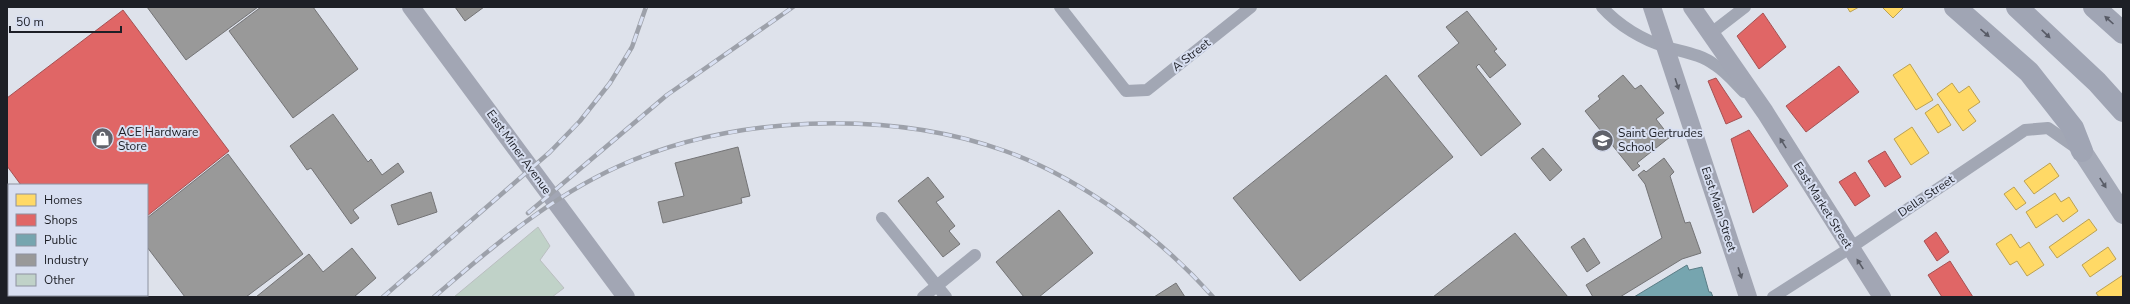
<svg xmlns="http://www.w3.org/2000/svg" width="2130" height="304" viewBox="0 0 2130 304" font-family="'Nunito Sans',sans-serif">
  <rect width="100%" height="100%" fill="#dee2eb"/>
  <!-- homes -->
  <g fill="#ffd966" stroke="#bba153">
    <path d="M1847,7H1859L1850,12Z"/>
    <path d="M1882,7H1904L1893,18Z"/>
    <path d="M1910,64L1933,100L1916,110L1893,75Z"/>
    <path d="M1952,83L1959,93L1969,86L1980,102L1968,110L1976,121L1963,131L1937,94Z"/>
    <path d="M1938,104L1951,125L1938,133L1925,113Z"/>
    <path d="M1912,127L1929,153L1911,165L1894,139Z"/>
    <path d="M2050,163L2059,176L2034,194L2024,181Z"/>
    <path d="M2014,187L2026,203L2016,210L2004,194Z"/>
    <path d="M2055,193L2061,202L2069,197L2078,211L2063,222L2057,214L2036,228L2026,212Z"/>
    <path d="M2089,219L2097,230L2057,258L2049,247Z"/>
    <path d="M2011,234L2020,248L2029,242L2044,265L2027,276L2017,261L2010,265L1996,244Z"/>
    <path d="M2108,247L2116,259L2090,277L2082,265Z"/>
    <path d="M2123,275V297H2099L2096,293Z"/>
  </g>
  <!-- shops -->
  <g fill="#e06666" stroke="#a65153">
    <path d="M123,10L229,151L147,216V185H21L7,166V98Z"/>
    <path d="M1763,13L1786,47L1759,69L1737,36Z"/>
    <path d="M1839,66L1859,92L1806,132L1786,106Z"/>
    <path d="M1716,78L1742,117L1726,124L1708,81Z"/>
    <path d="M1749,130L1788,186L1753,213L1731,139Z"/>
    <path d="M1885,151L1901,177L1885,187L1868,161Z"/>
    <path d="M1855,172L1870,196L1855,206L1839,182Z"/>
    <path d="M1936,232L1949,252L1937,261L1924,241Z"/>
    <path d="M1950,261L1973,297H1942L1928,275Z"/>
  </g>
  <!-- public -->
  <path fill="#76a5af" stroke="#5b7d86" d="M1687,265L1689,270L1702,267L1709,292H1711L1713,297H1634Z"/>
  <!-- industry -->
  <g fill="#999" stroke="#747476">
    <path d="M147,7H258L186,60Z"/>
    <path d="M261,7H313L358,69L293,118L229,31Z"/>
    <path d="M455,7H484L465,21Z"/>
    <path d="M1467,11L1497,49L1494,51L1506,65L1490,78L1479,64L1476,67L1521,124L1481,156L1418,76L1459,43L1446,27Z"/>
    <path d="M1386,75L1453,157L1300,281L1233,198Z"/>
    <path d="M1623,75L1635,89L1641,85L1664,113L1656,119L1670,137L1637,163L1640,166L1633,171L1585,111L1600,99L1598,96Z"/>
    <path d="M333,114L368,162L371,159L382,175L398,163L404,172L353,210L359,218L351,224L311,168L307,170L290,146Z"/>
    <path d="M738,147L750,196L741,198L742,203L663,223L658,202L684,196L675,163Z"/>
    <path d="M1543,148L1562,170L1550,181L1531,158Z"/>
    <path d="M228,154L303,254L246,297H185L147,247V218Z"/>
    <path d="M1664,158L1674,172L1670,176L1685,223L1690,222L1701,253L1682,259L1620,297H1593L1586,285L1662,238L1645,184L1638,175L1644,170L1646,172Z"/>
    <path d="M928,177L944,197L936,202L955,226L949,231L960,244L943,257L898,201Z"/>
    <path d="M431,192L437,212L398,225L391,205Z"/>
    <path d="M1059,210L1093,253L1039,297H1024L996,262Z"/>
    <path d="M1515,233L1568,297H1433Z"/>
    <path d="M1584,238L1600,263L1587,272L1571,247Z"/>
    <path d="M352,248L376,278L354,297H256L309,254L323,272Z"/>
    <path d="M1176,283L1185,297H1154Z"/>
  </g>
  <!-- building -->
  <path fill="#c0d2c8" stroke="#babec0" d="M538,227L550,246L540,260L564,288L552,297H454Z"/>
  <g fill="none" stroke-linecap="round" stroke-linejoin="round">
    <!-- street -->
    <g stroke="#a2a7b4" stroke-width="12">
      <path d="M1060,7L1126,91L1147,90L1251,7"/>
      <path d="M1602,7C1619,26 1643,40 1666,47C1683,52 1701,54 1715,65C1726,72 1735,83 1744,92"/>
      <path d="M1710,34L1745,7"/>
      <path d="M882,218L946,297"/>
      <path d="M923,297L975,255"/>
      <path d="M1773,297L1850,248L2025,130L2048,128L2078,149"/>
    </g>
    <!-- secondary -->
    <g stroke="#a2a6b4" stroke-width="18">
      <path d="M411,7L626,297"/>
      <path d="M1652,7L1748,297"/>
      <path d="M1692,7L1765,112L1882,297"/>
      <path d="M7,207L9,210"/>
      <path d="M7,234L9,237"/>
      <path d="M53,295L54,297"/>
      <path d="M73,295L75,297"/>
    </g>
    <!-- primary -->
    <path stroke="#a5aab8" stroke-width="20" d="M2082,151L2123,214"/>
    <!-- highway -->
    <g stroke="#a0a5b4" stroke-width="22">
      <path d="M1955,7L2029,72L2073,128L2082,151"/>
      <path d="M2017,7L2097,82L2123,111"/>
      <path d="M2094,7L2123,33"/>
    </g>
    <defs>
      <g id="rail">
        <path d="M528,213L667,95L793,7"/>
        <path d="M383,297L550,152L580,121L610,83L632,47L646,7"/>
        <path d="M434,297C491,248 547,199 617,167C731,115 888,109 1005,151C1081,178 1160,237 1213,297"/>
      </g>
    </defs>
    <!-- rail casing -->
    <use href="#rail" stroke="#9da1aa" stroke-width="4.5"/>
    <!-- rail -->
    <use href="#rail" stroke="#d8dff1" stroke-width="3" stroke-dasharray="9" stroke-linecap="butt"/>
  </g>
  <!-- one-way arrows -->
  <defs><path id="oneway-solid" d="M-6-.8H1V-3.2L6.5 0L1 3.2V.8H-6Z"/></defs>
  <g fill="#585b66">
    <use href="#oneway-solid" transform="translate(2109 20) rotate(-138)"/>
    <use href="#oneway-solid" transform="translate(1985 33) rotate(41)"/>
    <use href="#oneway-solid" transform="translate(2046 34) rotate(44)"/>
  </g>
  <g fill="#595c66">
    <use href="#oneway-solid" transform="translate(1677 84) rotate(72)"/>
    <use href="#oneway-solid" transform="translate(1783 143) rotate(-122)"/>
    <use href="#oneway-solid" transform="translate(1860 264) rotate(-123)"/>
    <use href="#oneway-solid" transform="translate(1740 273) rotate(72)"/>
  </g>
  <use fill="#5a5e68" href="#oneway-solid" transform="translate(2103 183) rotate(57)"/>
  <!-- icons -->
  <defs>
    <symbol id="shop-disc" viewBox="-11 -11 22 22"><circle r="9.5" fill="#61636b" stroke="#d8dff1"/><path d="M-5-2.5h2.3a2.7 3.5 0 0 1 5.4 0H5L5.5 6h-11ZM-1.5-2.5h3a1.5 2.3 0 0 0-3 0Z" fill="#fff"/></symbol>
    <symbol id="school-disc" viewBox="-11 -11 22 22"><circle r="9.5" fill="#61636b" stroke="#d8dff1"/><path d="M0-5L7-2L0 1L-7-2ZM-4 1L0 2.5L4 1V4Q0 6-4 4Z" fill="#fff"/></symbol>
  </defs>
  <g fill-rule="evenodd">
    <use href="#shop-disc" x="90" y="126" width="25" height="25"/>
    <use href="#school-disc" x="1590" y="128" width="25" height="25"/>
  </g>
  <g text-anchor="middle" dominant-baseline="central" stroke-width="4" stroke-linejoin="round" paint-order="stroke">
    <!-- street labels -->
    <g font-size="12" fill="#1d1f26" stroke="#d8dff1">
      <text transform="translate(1191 55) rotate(-38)">A Street</text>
      <text transform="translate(519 152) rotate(54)">East Miner Avenue</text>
      <text transform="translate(1926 196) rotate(-34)">Della Street</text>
      <text transform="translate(1823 205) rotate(58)">East Market Street</text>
      <text transform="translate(1719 209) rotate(72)">East Main Street</text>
    </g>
    <!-- poi labels -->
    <g font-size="12" fill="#1d1f26" stroke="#d8dff1" text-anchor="start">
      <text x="118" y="132">ACE Hardware<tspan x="118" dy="14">Store</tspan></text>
      <text x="1618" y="133">Saint Gertrudes<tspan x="1618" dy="14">School</tspan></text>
    </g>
  </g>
  <!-- border -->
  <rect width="2130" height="304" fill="none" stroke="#1d1f26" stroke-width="16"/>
  <!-- legend -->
  <rect x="8" y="184" width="140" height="112" fill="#d8dff1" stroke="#8d92a0"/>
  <rect x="16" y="194" width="20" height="12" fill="#ffd966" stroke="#8d92a0"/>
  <text x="44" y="204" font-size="12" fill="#1d1f26">Homes</text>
  <rect x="16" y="214" width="20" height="12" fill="#e06666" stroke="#8d92a0"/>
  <text x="44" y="224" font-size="12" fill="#1d1f26">Shops</text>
  <rect x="16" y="234" width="20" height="12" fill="#76a5af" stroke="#8d92a0"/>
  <text x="44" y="244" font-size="12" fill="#1d1f26">Public</text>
  <rect x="16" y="254" width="20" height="12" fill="#999999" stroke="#8d92a0"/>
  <text x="44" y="264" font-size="12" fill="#1d1f26">Industry</text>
  <rect x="16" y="274" width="20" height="12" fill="#c0d2c8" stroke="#8d92a0"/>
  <text x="44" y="284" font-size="12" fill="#1d1f26">Other</text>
  <!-- scale -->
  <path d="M10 26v6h111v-6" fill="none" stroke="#1d1f26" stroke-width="2"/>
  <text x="16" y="26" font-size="12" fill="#1d1f26" stroke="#d8dff1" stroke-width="3" paint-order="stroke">50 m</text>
</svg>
